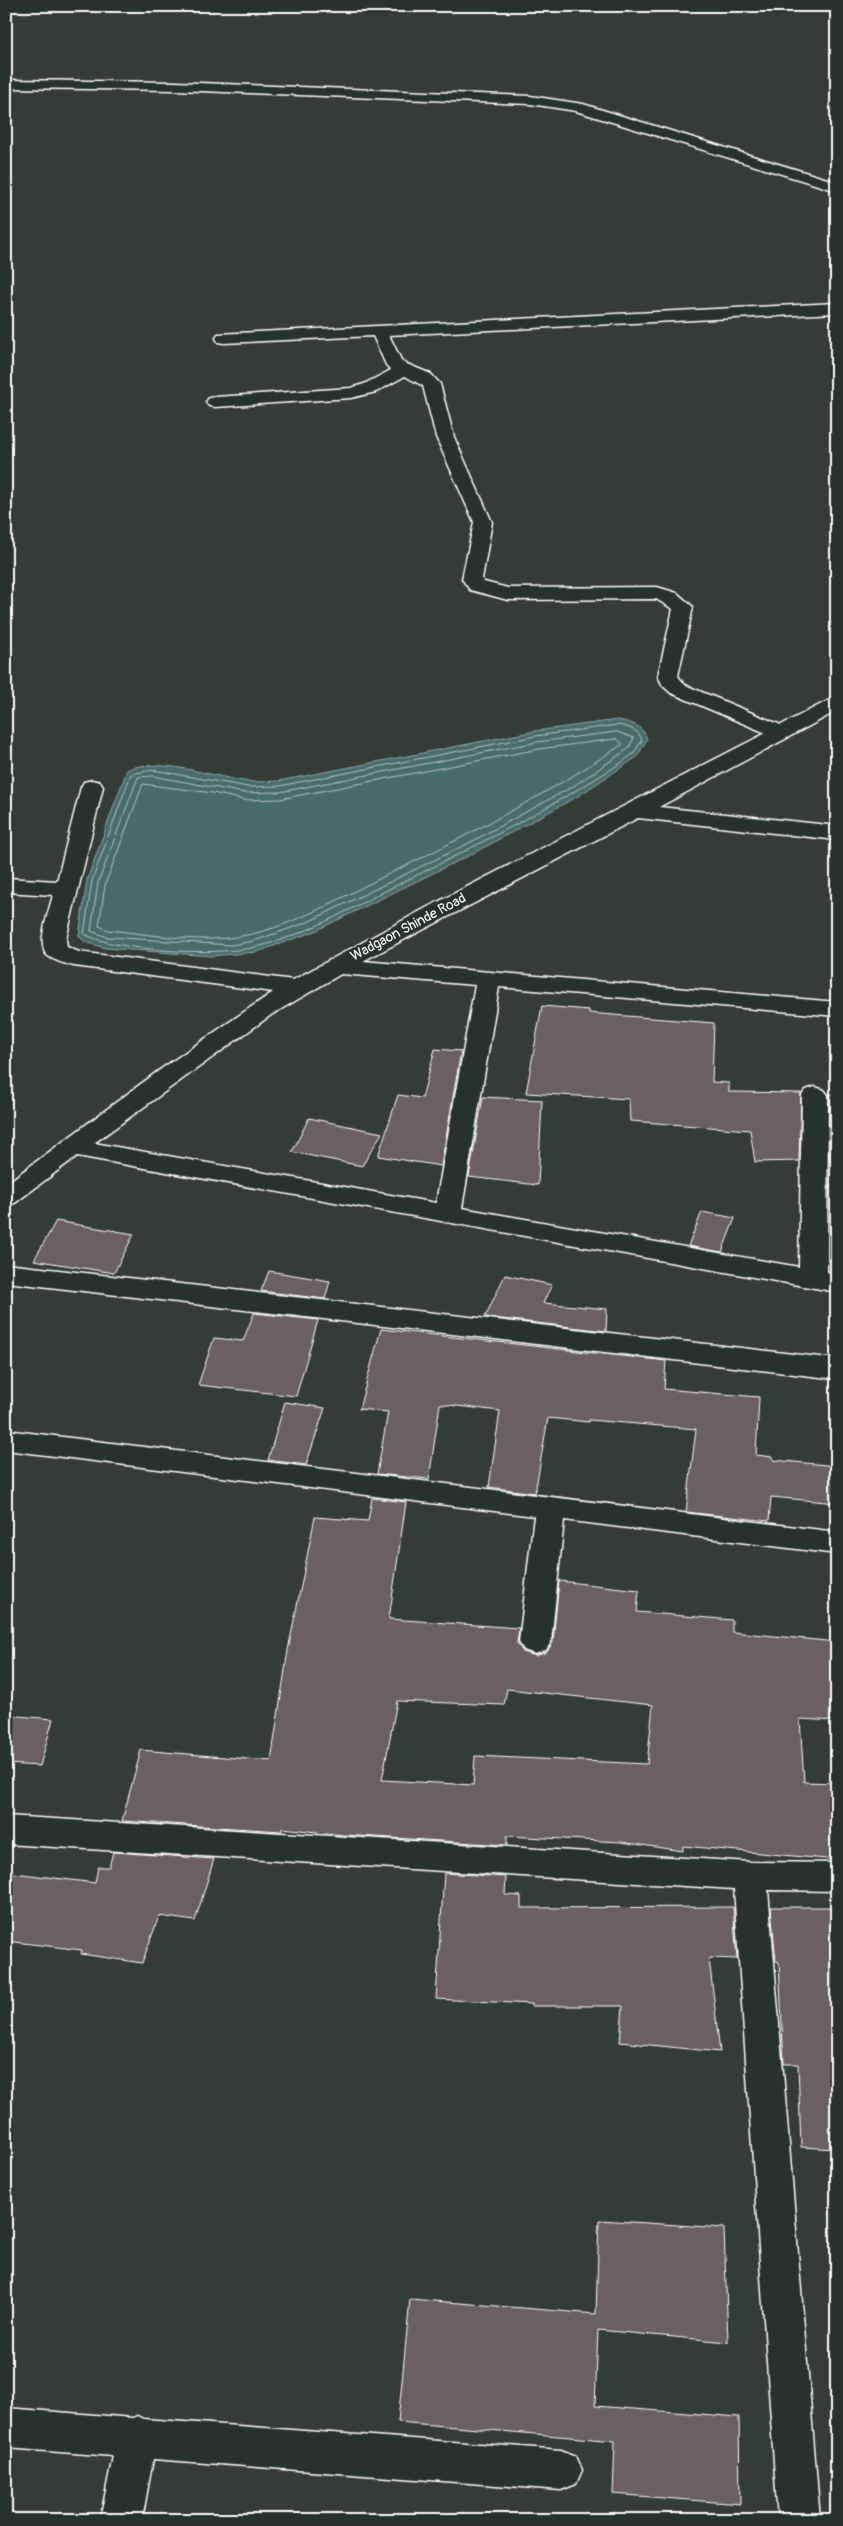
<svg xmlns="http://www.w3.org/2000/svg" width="843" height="2526" viewBox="0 0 843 2526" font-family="Pangolin,sans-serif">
  <rect width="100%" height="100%" fill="#343c38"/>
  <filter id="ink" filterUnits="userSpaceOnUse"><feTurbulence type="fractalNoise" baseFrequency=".02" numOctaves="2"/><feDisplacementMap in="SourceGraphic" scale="10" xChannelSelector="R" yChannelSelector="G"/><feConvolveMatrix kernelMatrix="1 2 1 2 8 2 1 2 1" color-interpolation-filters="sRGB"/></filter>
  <g filter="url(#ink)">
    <!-- water -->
    <path fill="#476c6a" stroke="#91a7a6" d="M618,720C632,723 642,725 647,739L637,757L578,796L472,854L313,932L257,952L211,956L105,948L85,942L79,936L87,880L127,770C154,756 215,777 244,781C255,783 268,781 279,781L535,731Z"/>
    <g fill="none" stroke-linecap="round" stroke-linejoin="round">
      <!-- shore -->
      <g stroke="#b5c4c3" stroke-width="1">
        <path d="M618,725C628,727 638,729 642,740L634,753L621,763C547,810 470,849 391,888C348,910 304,936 256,947C217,956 119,952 84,934L92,881L131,774L153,770L248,787L279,786L536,736Z"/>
        <path d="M617,732L634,738L628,749L572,787L467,844L308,922L254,941L231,945L107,937L91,931L98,883L138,777L153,776L244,793L280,792L537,742Z"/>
        <path d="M617,739L623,744C545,796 462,838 379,879C334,901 286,930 236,937C194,943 150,934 108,930L99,926L105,885L143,784L213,793L244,800L280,799L539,749Z"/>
      </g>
    </g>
    <!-- building -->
    <g fill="#6a5f64" stroke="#fff" fill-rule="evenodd">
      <path d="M542,1006L589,1010V1013L714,1023L712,1082L729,1083V1092L801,1093L799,1161L755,1162L750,1130L630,1121L629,1099L526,1093Z"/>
      <path d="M435,1049L461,1051L441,1166L378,1156L398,1095L422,1098Z"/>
      <path d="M829,1094H837V1161H830Z"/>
      <path d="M483,1097L542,1100L538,1185L469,1177Z"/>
      <path d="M309,1118L382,1133L362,1166L292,1152Z"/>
      <path d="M702,1212L735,1218L722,1252L688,1246Z"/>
      <path d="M56,1221L134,1234L114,1273L34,1260Z"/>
      <path d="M269,1271L330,1281L325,1299L261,1291Z"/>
      <path d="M505,1275L552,1285L543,1303L607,1309L606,1331L485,1317Z"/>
      <path d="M254,1313L318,1320L296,1396L198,1385L214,1338L243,1341Z"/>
      <path d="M381,1329L666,1361L664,1389L759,1397L756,1455L773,1457V1460L837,1466V1503L771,1497L769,1521L686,1512L696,1429L589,1420V1422L548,1418L535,1493L489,1487L500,1411L440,1404L429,1479L377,1474L388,1412L359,1409Z"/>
      <path d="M285,1402L325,1408L306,1465L268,1460Z"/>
      <path d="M372,1498L406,1502L389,1619L519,1628L517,1643L523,1652L536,1656L547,1652L553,1642L559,1581L639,1590L637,1612L732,1620V1632L837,1642V1721L800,1719L804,1782L837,1783V1860L683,1846V1851L621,1842L507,1836V1845L343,1835L282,1828V1831L122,1821L141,1750L271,1761L288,1650L315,1517L368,1521ZM507,1689L653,1705L647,1764L475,1756L473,1785L382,1780L397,1701L504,1705Z"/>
      <path d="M6,1715L53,1719L40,1766L6,1764Z"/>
      <path d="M113,1852L214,1859L195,1921L159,1916L142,1963L81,1954L82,1950L6,1941V1872L95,1883L98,1867H109Z"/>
      <path d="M444,1873L506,1877L505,1895L521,1896V1908L733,1907L737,1959L709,1958L720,2052L620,2042L623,2006H532V2004L436,1999Z"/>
      <path d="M771,1907H837V2149L801,2147L798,2064H784L779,1962L776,1961Z"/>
      <path d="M599,2220L724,2228L728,2342L598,2330L595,2406L739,2417L740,2504L613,2494L615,2441L398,2422L410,2299L596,2314Z"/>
    </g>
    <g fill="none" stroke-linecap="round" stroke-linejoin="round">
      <defs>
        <g id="minor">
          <path d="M6,80L175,82L530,96L583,104L837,182V191L576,111L530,104L175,90L6,88Z"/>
          <path d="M837,303V313L389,335L402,362L431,374L440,384L454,437L492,522L482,579L484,582L508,588L657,587L677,593L693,607L678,676L685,685L781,725L837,696V711L659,807L837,826V840L638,818L363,961L837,1002V1016L499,987L462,1208L799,1267L802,1095L806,1090L815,1087L824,1090L828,1095L827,1272L837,1274V1292L77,1156L15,1203L6,1205V1184L161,1069L273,992L74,966C66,964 55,961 48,956C35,946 50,908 53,895L6,892V878L57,881L81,787L84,782L92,780L100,782L103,787L66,939L67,947L79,952L293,980L424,909L766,733L671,693L663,686L658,676L673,609L656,599L508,600L470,590L462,579L474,522L436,437L423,386L405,376L376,392L351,398L215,407L209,406L206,402L209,398L215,397L351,388L364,384L391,370L386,365L373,336L224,343L218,342L216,338L218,334ZM341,974L475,985L436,1203L94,1143L271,1015Z"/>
          <path d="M6,1264L837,1359V1379L6,1282Z"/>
          <path d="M6,1430L837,1532V1554L564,1520L551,1642L546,1650L535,1654L524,1650L519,1642L534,1516L6,1450Z"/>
          <path d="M6,1816L750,1862L837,1863V1891L768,1890L820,2520H778L734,1889L6,1844Z"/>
          <path d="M6,2408L133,2418L137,2416L143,2419L561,2450L576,2456L582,2470L576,2484L561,2490L153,2459L142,2520H100L113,2456L6,2448Z"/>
        </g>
      </defs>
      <!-- minor casing -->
      <use href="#minor" stroke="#fff" stroke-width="3"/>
      <!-- minor -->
      <use href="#minor" fill="#26332d" fill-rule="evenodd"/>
    </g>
  </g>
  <g text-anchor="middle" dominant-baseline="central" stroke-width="4" stroke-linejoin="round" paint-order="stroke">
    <!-- street labels -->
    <g font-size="14" fill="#fff" stroke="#26332d">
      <text transform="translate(408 927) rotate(-28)">Wadgaon Shinde Road</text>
    </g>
  </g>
  <!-- margin -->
  <rect width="843" height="2526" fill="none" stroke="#26332d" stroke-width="25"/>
  <rect x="12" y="12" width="818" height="2501" fill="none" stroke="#fff" stroke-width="2" filter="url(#ink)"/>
</svg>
